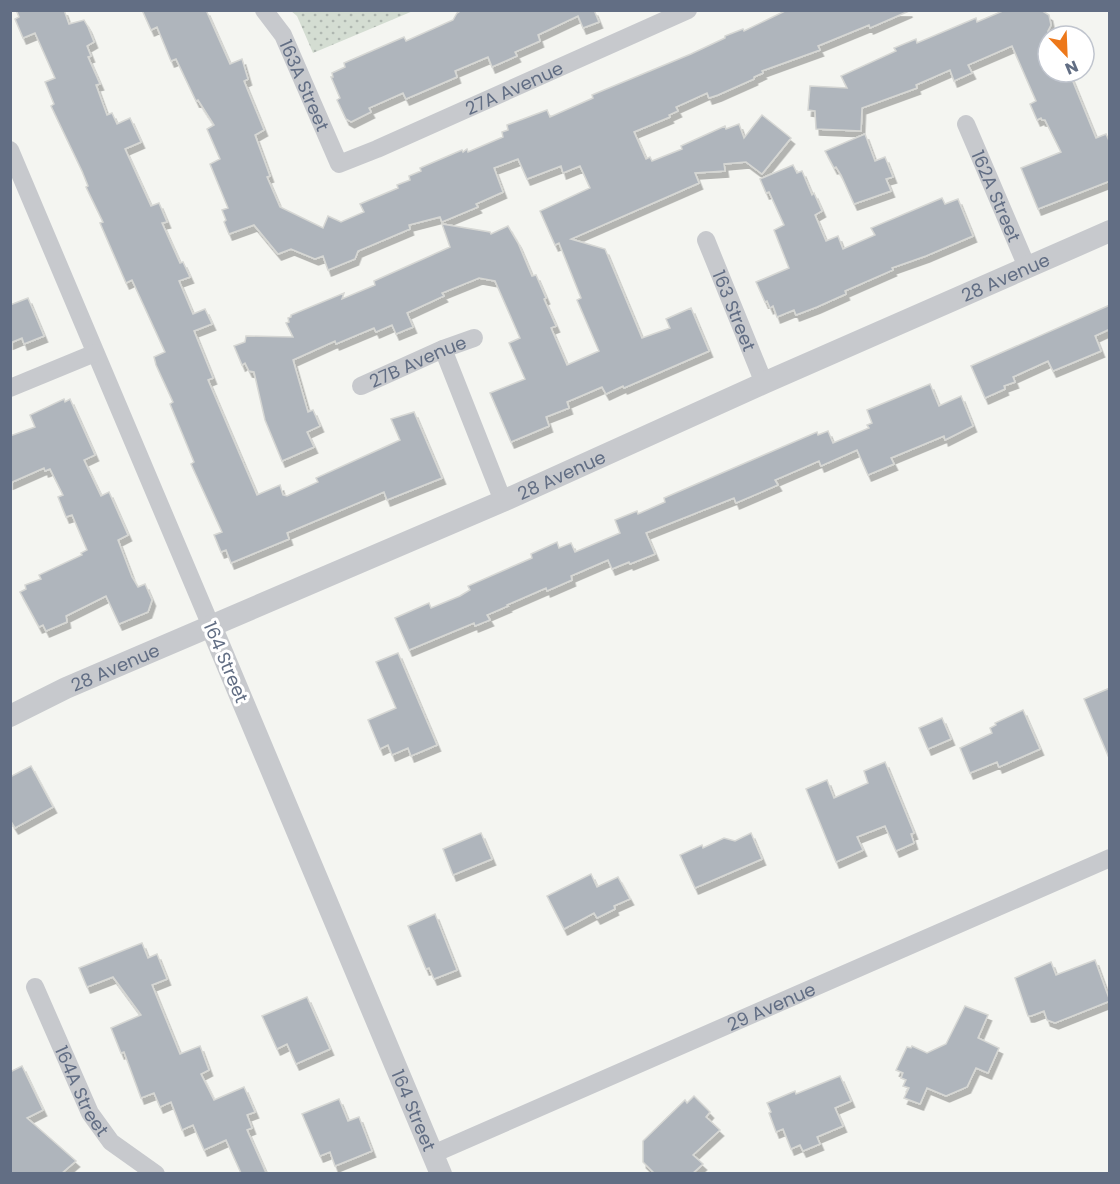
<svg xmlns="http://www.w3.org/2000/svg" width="1120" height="1184" viewBox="0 0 1120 1184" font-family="Poppins,sans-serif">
  <defs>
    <pattern id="park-dots" width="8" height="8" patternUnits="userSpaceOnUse" patternTransform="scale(1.5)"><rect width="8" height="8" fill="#d4ddd2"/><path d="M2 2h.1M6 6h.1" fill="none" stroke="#afb7b0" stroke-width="1.8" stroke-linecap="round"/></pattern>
    <filter id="shadow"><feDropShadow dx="3.5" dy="6" stdDeviation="0" flood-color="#0004"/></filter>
  </defs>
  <rect width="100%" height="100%" fill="#f4f5f1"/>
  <!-- park -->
  <path fill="url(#park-dots)" d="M291,11H413L313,53L297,16Z"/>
  <!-- building -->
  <g fill="#afb5bc" stroke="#d6d7d4" stroke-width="1.5" filter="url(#shadow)">
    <path d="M16,10H64L69,24L84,20L88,27L94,42L87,46L91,56L88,57L100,84L96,85L107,115L112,113L117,124L130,118L141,142L125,149L151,206L159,203L167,222L162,223L180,263L183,262L190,277L179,281L193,314L205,309L212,324L194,331L213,378L208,380L257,495L280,485L283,495L287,496L318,482L316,478L400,440L391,419L414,412L442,478L387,500L384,492L287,533L289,539L231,563L226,550L221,552L214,535L222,532L191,464L194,462L170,404L173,402L156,365L154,357L165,352L132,280L126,283L100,223L103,222L86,187L88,186L82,171L51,106L54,104L45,82L55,78L35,33L23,38L15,19L19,17Z"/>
    <path d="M142,10H206L230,64L242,59L248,79L244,81L264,130L255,135L270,176L267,177L280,207L323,228L328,216L341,222L364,212L360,204L398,188L397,185L410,180L409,176L421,171L420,168L462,150L463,152L467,149L468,152L503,137L502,132L508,130L507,125L547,110L550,117L593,98L592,95L691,54L725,38V36L743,29L744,31L787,10L909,11L870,28L869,25L818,46L820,50L762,71L763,73L754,77V79L718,95L709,98L707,93L676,107L678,111L669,115L670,117L634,132L646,159L650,157L652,161L682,149L681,146L725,126L726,129L739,124L744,138L762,115L791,138L762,174L746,162L724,164L725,171L695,173L699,183L571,239L605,249L642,338L670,328L666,319L691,308L709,351L624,388L623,386L606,394L602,387L567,402L569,408L546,417L549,426L511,442L490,393L525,379L509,343L520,338L495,281L479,278L442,293L444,296L407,313L413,327L396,334L392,325L376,332L374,328L336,344L335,341L293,360L308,412L313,410L320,426L307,432L314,447L282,461L265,420L254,372L249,371L245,363L242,365L234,346L245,342L246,336L293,337L286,323L289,322L288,318L291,317V315L344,293L342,299L375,285L374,281L450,247L442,224L490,232L491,234L508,226L518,243L532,276L536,275L546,298L544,299L556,326L551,328L567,365L599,351L577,300L581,298L559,243L555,245L540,211L590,188L580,166L563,173L561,166L527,179L518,159L494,168L503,192L476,204L478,207L442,222L440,217L409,225L410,229L358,251L355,259L328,270L323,256L315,259L291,249L278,254L254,225L229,234L224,222L226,220L222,210L228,208L210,164L220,159L207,129L214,125L198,100L196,101L176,59L171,61L157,27L151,30Z"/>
    <path d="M462,10H594L599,22L583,28L578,16L538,35L540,41L515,52L517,56L492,67L488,57L455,71L457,77L406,99L403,93L369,108L371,112L351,122L346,119L337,100L340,98L331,77H333L332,73L345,67L344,63L404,37L406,41L453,20L457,13Z"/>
    <path d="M1005,10H1041L1049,15L1051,25L1048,31V72H1069L1096,138L1106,134L1110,143V181L1038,209L1021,168L1061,152L1045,120H1042L1041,118L1037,120L1030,104L1036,101L1012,46L968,65L972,73L954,81L950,70L916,85L917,88L862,108L861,131L816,129L815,111L808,110L810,86L847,88L841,76L896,51L894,48L916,39L917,43L976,18L977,22Z"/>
    <path d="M865,134L875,161L885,157L893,177L886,179L891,191L854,204L841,175L836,167L834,168L825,151Z"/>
    <path d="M793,165L797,173L802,171L812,195L814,193L822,211L815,215L826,241L838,236L843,249L875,235L871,228L942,198L945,204L958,199L973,236L926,256L892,268L893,270L845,291L846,294L817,307L796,315L794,310L777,317L773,306L770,308L767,301L765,302L756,282L789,268L774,230L784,225L769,192L766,193L760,179Z"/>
    <path d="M28,298L44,336L24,344L22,338L10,343V305Z"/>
    <path d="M1110,305V329L1095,336L1101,351L1053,371L1048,361L1013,377L1015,382L1004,386L1005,389L985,398L971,366Z"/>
    <path d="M930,384L939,406L961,396L973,426L945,440L944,436L891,458L894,464L868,475L857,450L821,466L819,461L775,480L778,485L736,503L734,498L646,533L655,554L630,564L629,562L612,569L608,560L571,576L572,580L547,591L546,588L507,605L508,606L487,615L490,620L475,626L474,623L409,650L395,618L429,603L431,608L460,596L470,590L468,586L532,558L531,554L557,542L559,548L571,543L575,552L620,533L615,520L637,511L638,514L665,502L664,498L817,432L818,435L828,431L833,443L869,428L867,425L872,423L867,410Z"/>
    <path d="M64,399L65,402L70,399L95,455L84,460L101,496L109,492L128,535L118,540L132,577L138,587L145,584L152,600L148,612L119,624L106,596L66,616L67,622L46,631L43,625L39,627L20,592L26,589L25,585L41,579L39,575L82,555L81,553L87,550L72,515L66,517L58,497L63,495L50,469L45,471L44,468L10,483V436L35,427L30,415Z"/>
    <path d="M398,653L437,745L411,756L408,748L392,755L388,745L380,749L368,720L396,708L376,662Z"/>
    <path d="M1110,688V758H1109L1084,699Z"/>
    <path d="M1023,710L1040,749L999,767L997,762L970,773L960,748L992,733L990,728L996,725L995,723Z"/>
    <path d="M942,718L951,739L928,749L919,728Z"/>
    <path d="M885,762L914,833L911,834L914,843L896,851L885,826L857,837L863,850L836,862L806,789L827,780L834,798L868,783L864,771Z"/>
    <path d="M31,766L53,807L15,828L10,820V777Z"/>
    <path d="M481,833L492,859L453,875L443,849Z"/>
    <path d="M751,833L762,859L695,888L680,855L702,845L703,848L724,838L735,841Z"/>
    <path d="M591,874L597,887L618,877L630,899L614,906L615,909L597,918L594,913L564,929L547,896Z"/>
    <path d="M435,914L457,970L434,979L429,968L426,969L408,926Z"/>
    <path d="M142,943L148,958L157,954L167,979L152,985L180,1054L200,1046L209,1070L201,1074L214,1100L244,1087L255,1112L247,1115L252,1128L247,1130L266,1173H241L226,1140L204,1150L193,1125L182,1130L171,1102L160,1107L154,1093L141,1098L124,1052L121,1053L111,1028L141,1015L113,977L87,987L79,968Z"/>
    <path d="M1095,960L1110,1001L1055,1023L1047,1020L1044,1011L1031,1016H1028L1015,978L1051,962L1056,975Z"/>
    <path d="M307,997L330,1049L296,1064L287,1044L277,1049L262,1016Z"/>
    <path d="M965,1006L988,1015L978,1038L999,1048L988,1073L976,1068L967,1087L946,1096L927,1088L920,1104L904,1098L909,1088L903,1086L906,1080L901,1078L903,1073L896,1070L907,1047L911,1048L912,1046L927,1053L946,1044Z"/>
    <path d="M22,1066L43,1110L27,1118L76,1161L62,1173H10V1072Z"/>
    <path d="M840,1076L851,1101L835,1108L843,1126L817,1137L820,1144L803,1151L800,1145L791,1149L783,1129L776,1132L769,1113L771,1112L767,1103L795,1091L796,1094Z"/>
    <path d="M694,1096L710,1112L706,1117L720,1130L693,1155L703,1164L693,1173H654L643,1162V1141L685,1100L687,1103Z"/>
    <path d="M339,1099L348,1121L359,1117L372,1151L335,1166L330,1152L320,1156L302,1114Z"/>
  </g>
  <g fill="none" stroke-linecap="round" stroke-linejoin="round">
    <!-- minor -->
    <g stroke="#c7c9cd" stroke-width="18">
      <path id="s1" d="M264,10L283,35L339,164L377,149L688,10"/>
      <path id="s2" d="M966,124L1027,267"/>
      <path d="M10,150L211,626"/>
      <path id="s3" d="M706,240L764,383"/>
      <path d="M443,349L503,501"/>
      <path id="s4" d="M361,386L443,349L474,338"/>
      <path d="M10,388L95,353"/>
      <path id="s5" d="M35,987L90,1113L111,1142L156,1174"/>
      <path id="s6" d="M433,1154L1110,858"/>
    </g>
    <!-- tertiary -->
    <g stroke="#c7c9cd" stroke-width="22">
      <path id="s7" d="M211,626L441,1174"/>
      <path id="s8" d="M10,716L66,688L503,501L764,383L1110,231"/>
    </g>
  </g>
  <g text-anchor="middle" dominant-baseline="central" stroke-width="6" stroke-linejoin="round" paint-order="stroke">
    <!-- street labels -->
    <g font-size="18" fill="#626e84" stroke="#fff">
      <text stroke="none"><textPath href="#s1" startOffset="86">163A Street</textPath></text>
      <text stroke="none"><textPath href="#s1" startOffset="363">27A Avenue</textPath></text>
      <text stroke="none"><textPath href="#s2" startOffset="78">162A Street</textPath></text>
      <text stroke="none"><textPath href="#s8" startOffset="1088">28 Avenue</textPath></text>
      <text stroke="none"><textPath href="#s3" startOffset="76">163 Street</textPath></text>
      <text stroke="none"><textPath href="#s4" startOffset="62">27B Avenue</textPath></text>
      <text stroke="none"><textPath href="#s8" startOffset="602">28 Avenue</textPath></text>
      <text transform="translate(226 662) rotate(67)">164 Street</text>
      <text stroke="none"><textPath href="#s8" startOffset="116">28 Avenue</textPath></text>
      <text stroke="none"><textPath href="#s6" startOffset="369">29 Avenue</textPath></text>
      <text stroke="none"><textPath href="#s5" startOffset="114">164A Street</textPath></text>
      <text stroke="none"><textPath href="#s7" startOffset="525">164 Street</textPath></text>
    </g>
  </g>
  <!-- border -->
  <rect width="1120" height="1184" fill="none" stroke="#626e84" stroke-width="24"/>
  <!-- north arrow -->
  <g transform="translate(1066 54) rotate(157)"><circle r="28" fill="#ffffff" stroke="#c0c5ce" stroke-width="1.5"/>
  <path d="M0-4.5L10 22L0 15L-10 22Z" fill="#ed781a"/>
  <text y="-9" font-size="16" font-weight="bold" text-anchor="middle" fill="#626e84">N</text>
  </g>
</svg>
